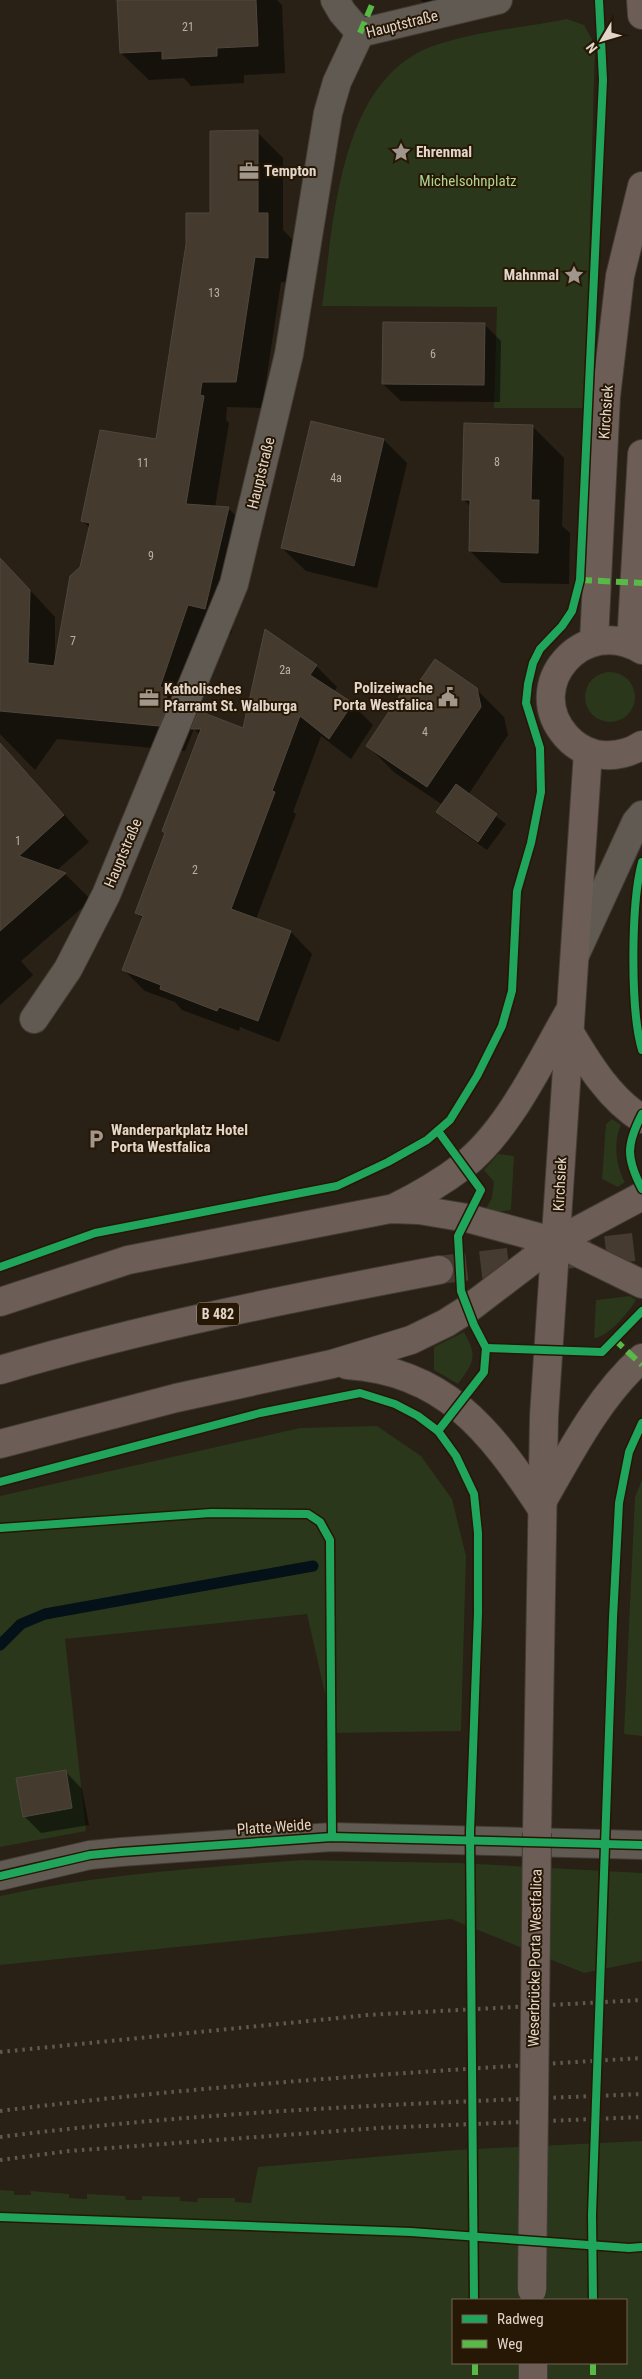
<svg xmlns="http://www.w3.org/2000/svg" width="642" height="2379" viewBox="0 0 642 2379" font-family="'Roboto Condensed',sans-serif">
  <rect width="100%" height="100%" fill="#292016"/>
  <!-- green -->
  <g fill="#2a371b" fill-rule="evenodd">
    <path d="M567,19L584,25L595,45L585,408H494L497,307L322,306C334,223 338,80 433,46C476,31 522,28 567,19Z"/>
    <circle cx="610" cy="697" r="25"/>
    <path d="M612,1119L621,1125C613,1141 616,1167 625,1182L618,1187L602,1179L606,1124Z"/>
    <path d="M498,1154L514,1156L511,1210L490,1213L485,1210L492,1198L494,1182L484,1170Z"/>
    <path d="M630,1296L636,1300C629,1312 607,1338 594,1338L596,1300Z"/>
    <path d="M464,1332C478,1357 474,1362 458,1384L434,1370V1347Z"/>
    <path d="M377,1426L421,1456L452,1499L466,1556L461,1731L334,1733L307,1614L65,1639L86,1831L0,1847V1496L300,1428Z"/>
    <path d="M642,1480V1736L624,1734L635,1497Z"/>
    <path d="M302,1860L458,1863L642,1873V1961L584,1973L451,1919L0,1965V1896C99,1874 201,1868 302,1860Z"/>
    <path d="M642,2141V2379H0V2190L14,2191V2195H31V2191L69,2194V2198L87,2199V2194L125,2196L126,2200H142V2196L180,2197V2201L197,2202L198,2198H235V2202L251,2203L258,2167L455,2150ZM453,2300H626V2363H453Z"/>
  </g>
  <!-- shadow -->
  <g fill="#0007">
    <path d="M119,0H277L282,5L285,73L244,75V83L224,84L191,86L184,78L149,80L121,53Z"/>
    <path d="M421,0H459L431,10Z"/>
    <path d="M257,132L283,158V230L293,240V283L281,282L262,408L227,407L226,420L229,423L215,507L228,508L254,534L231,634L213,630L187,708L195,716L192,723L194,725L244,730L316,666L337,687L334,692L352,704L373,725L351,759L321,736L293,812L296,814L256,919L291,932L312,954L279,1042L240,1027L239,1031L182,1010L175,1002L145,991L124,970L143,919L137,913L200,735L194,729L185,751L57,739L35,770L0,734V558L55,617V666L90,528L82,520L157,441L211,214Z"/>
    <path d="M484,324L501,341L500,402L401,401L383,384Z"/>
    <path d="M532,426L564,458L562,526L570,533L569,584L502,583L470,551L471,507L463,499Z"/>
    <path d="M384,440L407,463L377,588L306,571L282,548Z"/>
    <path d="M476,689L504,717L508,735L468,795L506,824L487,850L447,821L438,812L443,805L395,773L368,746L410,698Z"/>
    <path d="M0,744L89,842L56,871L65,874L91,900L21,961L33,975L0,1005Z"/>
    <path d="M65,1771L82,1789L89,1825L41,1833L24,1816Z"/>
  </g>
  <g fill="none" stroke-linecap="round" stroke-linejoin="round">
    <!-- stream -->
    <path stroke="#051118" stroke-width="11" d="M0,1645L21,1624L45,1614L313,1566"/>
  </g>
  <!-- building -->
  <g fill="#443a2e" stroke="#4f473e">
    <path d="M117,0H256L258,46L217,48V56L196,57L162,59V51L120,53Z"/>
    <path d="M258,130V213H268V258L255,257L236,382H202L200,395L204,396L186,504L229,507L205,609L188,605L160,687L170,689L166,698L170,699L159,726L0,711V558L30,590L28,663L54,666L70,576L80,567L90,523L81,521L100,430L156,439L186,244V213H210V131Z"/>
    <path d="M383,322L485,323L484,385L382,384Z"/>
    <path d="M311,421L384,439L354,566L281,548Z"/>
    <path d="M464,423L533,425L531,500H539L538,553L469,551L470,500H462Z"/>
    <path d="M265,629L317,665L310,675L353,703L329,739L300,716L272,791L275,792L231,909L291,931L258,1021L219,1007L217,1011L160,989L161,985L122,970L143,916L135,913L165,833L162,831L201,729H191L199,711L243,728Z"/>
    <path d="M435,659L477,688L481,707L427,787L366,746L402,692L409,696Z"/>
    <path d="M0,743L64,815L19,856L66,873L0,931Z"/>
    <path d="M456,784L497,814L478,842L436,812Z"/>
    <path d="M66,1770L72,1808L23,1817L16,1778Z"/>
  </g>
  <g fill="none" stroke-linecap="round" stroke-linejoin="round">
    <!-- major-tunnel -->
    <path stroke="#453b31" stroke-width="28" stroke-dasharray="28 14" stroke-linecap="butt" d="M439,1270L642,1246"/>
    <defs>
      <g id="minor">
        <path d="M335,0L342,12L360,33"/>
        <path d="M360,33L498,0"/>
        <path d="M575,955L636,822L642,815"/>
        <path d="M34,1019L68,969L106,895L234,584L289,354L328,113L337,82L360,33"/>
        <path d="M0,1876L90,1855L121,1852L332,1837L642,1845"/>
      </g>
      <g id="major">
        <path d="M641,0L642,15"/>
        <path d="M594,641L606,397L620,276L642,186"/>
        <path d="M631,644L642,454"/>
        <path d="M642,650C584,614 521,685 566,736C573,744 584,751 595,754C612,757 627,755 642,745"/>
        <path d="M570,1033C589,1065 610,1099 642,1119"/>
        <path d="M394,1208C418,1196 441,1183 463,1166C509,1130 540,1062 569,1012"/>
        <path d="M0,1302L128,1260L390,1209L419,1210L467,1218L556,1242L642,1284"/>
        <path d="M347,1365C444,1371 490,1430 540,1506"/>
        <path d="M0,1370C144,1327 291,1298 439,1270"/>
        <path d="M0,1444L176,1398L332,1364L411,1340L446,1323L468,1309L556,1242L642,1196"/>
        <path d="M542,1502C570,1453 599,1396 642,1358"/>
        <path d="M537,1833L544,1416L588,752"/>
        <path d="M533,2363V2379"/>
      </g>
    </defs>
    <!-- minor casing -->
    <use href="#minor" stroke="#433b34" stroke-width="30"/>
    <!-- major casing -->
    <use href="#major" stroke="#433b34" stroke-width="30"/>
    <!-- minor -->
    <use href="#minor" stroke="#615a52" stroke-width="28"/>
    <!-- major -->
    <use href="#major" stroke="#6c5e57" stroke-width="28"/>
    <!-- rail -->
    <g stroke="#605852" stroke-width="4" stroke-dasharray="2.5 5" stroke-linecap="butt">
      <path d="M0,2052L367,2015L642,2000"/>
      <path d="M0,2111C213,2084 428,2071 642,2058"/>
      <path d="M0,2137C213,2110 428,2103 642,2094"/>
      <path d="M0,2160L69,2151L378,2128L642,2117"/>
    </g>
    <defs>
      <path id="major-bridge" d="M532,2290L537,1833"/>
    </defs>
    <!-- major-bridge casing -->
    <use href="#major-bridge" stroke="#433b34" stroke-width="30" stroke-linecap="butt"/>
    <!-- major-bridge -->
    <use href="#major-bridge" stroke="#6c5e57" stroke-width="28"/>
    <!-- quiet -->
    <g stroke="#58b947" stroke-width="6" stroke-dasharray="12 6" stroke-linecap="butt">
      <path d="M360,33L374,0"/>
      <path d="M580,580L642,583"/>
      <path d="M614,1339L642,1365"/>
      <path d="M475,2363V2379"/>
      <path d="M593,2363V2379"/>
    </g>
    <defs>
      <g id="cycleway">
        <path d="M642,862C631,903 630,1009 642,1050"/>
        <path d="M642,1114C626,1145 626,1158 642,1189"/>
        <path d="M438,1131L481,1190L458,1236L461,1291L474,1325L486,1348L484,1372L438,1431"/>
        <path d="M0,1267L95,1233L337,1186L388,1162L427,1140L450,1120L477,1076L502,1026L512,991L517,891L531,843L541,792L540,748L526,703L528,684L533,663L540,649L562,626L572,611L580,580L603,80L599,0"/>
        <path d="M486,1348L602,1352L642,1311"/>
        <path d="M0,1482L260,1413L360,1393L395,1404L418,1416L438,1431L456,1456L474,1494L478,1533V1613L470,1832L474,2300"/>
        <path d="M0,1528L211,1513L308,1514L320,1522L330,1540L332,1837"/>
        <path d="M0,1876L90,1855L121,1852L332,1837L642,1845"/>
        <path d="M0,2217L411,2232L629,2248L642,2247"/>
        <path d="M593,2300L592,2215L613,1618L619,1503L629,1452L642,1423"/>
      </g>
    </defs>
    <!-- cycleway casing -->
    <use href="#cycleway" stroke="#271705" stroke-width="11"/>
    <!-- cycleway -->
    <use href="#cycleway" stroke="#20a55d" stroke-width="8"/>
  </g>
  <!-- icons -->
  <defs>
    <symbol id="sight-bare" viewBox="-9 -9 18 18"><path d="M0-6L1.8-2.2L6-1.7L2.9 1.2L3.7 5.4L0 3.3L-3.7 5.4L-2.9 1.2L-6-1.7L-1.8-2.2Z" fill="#a1968c" stroke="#271705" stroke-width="2.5" paint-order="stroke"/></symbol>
    <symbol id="office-bare" viewBox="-9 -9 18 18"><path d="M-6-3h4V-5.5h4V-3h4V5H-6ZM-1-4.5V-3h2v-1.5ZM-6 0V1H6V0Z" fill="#a1968c" stroke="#271705" stroke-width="2.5" paint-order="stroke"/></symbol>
    <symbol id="civic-bare" viewBox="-9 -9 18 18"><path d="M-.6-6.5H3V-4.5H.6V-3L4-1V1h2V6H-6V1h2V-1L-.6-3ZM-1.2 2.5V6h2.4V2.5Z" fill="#a1968c" stroke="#271705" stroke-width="2.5" paint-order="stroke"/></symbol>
    <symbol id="parking-bare" viewBox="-9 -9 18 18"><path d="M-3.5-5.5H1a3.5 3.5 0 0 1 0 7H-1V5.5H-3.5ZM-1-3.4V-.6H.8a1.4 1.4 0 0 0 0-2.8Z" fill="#a1968c" stroke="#271705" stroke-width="2.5" paint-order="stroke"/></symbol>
  </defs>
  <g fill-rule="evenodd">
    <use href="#sight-bare" x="387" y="138" width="28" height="28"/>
    <use href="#office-bare" x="235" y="157" width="28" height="28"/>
    <use href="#sight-bare" x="560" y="261" width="28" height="28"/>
    <use href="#civic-bare" x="434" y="683" width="28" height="28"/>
    <use href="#office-bare" x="135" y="684" width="28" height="28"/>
    <use href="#parking-bare" x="82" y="1125" width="28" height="28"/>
  </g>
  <g text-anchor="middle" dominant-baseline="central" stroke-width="4" stroke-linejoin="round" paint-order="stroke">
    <!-- number labels -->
    <g font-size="12" fill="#baafa4">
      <text x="188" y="27">21</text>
      <text x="214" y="293">13</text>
      <text x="433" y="354">6</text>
      <text x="497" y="462">8</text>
      <text x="143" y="463">11</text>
      <text x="336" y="478">4a</text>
      <text x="151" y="556">9</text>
      <text x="73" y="641">7</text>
      <text x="285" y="670">2a</text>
      <text x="425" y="732">4</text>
      <text x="18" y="841">1</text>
      <text x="195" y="870">2</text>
    </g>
    <!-- shield labels -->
    <rect fill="#271705" stroke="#aa9d90" stroke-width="1" x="197" y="1302.5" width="42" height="23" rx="4"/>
    <g font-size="14" font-weight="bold" fill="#e2d6cb">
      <text x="218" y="1314">B 482</text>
    </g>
    <!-- street labels -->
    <g font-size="15" fill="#e2d6cb" stroke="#271705">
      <text transform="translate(402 24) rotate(-14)">Hauptstraße</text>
      <text transform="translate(606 412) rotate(-86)">Kirchsiek</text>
      <text transform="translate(261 473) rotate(-76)">Hauptstraße</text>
      <text transform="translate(123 853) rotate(-67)">Hauptstraße</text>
      <text transform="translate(560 1184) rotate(-87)">Kirchsiek</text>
      <text transform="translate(274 1827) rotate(-4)">Platte Weide</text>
      <text transform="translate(535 1958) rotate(-89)">Weserbrücke Porta Westfalica</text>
    </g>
    <!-- poi labels -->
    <g font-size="15" font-weight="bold" fill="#e2d6cb" stroke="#271705" text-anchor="start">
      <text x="416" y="152">Ehrenmal</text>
      <text x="264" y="171">Tempton</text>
      <text x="559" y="275" text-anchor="end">Mahnmal</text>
      <text x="433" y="688" text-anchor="end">Polizeiwache<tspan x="433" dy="17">Porta Westfalica</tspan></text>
      <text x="164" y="689">Katholisches<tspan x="164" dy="17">Pfarramt St. Walburga</tspan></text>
      <text x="111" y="1130">Wanderparkplatz Hotel<tspan x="111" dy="17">Porta Westfalica</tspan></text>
    </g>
    <!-- park labels -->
    <g font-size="15" fill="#add690" stroke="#271705">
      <text x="468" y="181">Michelsohnplatz</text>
    </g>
  </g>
  <!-- legend -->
  <rect x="452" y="2299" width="175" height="65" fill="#271705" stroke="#726354"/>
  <rect x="462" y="2315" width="25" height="8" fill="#20a55d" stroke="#726354"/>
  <text x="497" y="2324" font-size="15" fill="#e2d6cb">Radweg</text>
  <rect x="462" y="2340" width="25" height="8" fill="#58b947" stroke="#726354"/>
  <text x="497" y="2349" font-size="15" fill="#e2d6cb">Weg</text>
  <!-- north arrow -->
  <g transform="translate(602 40) rotate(232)" stroke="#271705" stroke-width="4" paint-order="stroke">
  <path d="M0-4L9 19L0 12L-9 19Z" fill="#e2d6cb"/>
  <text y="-8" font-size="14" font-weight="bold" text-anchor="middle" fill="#e2d6cb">N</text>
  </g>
</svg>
